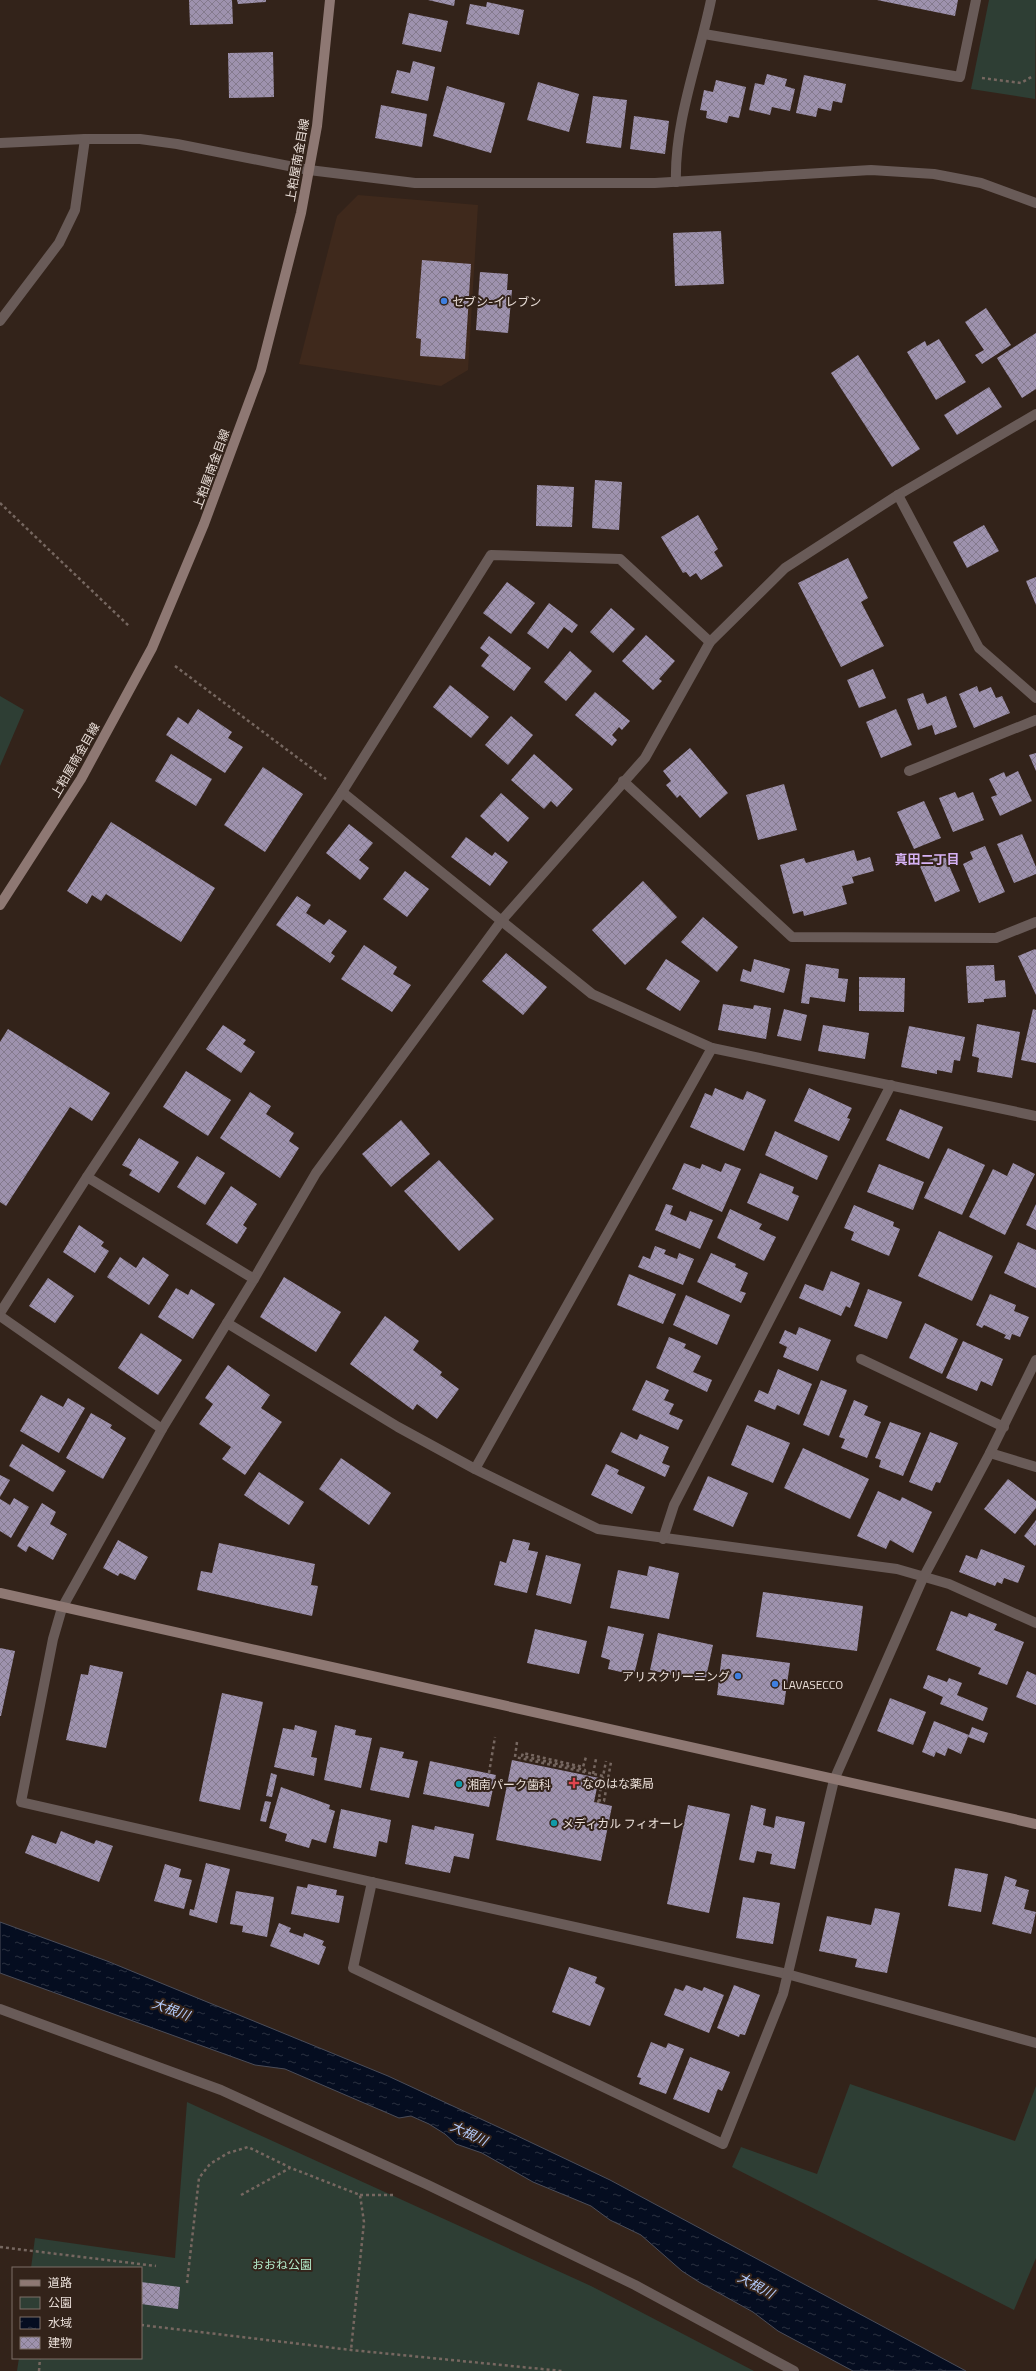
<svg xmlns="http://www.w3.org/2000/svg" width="1036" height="2371" viewBox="0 0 1036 2371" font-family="'Titillium Web','Noto Sans JP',sans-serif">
  <defs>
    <pattern id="water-ripples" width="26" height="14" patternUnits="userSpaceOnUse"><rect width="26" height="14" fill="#050d20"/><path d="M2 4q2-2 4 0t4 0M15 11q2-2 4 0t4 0" fill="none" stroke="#2a3040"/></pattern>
    <pattern id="building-cross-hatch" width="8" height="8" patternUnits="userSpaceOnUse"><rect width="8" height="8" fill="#9e92ae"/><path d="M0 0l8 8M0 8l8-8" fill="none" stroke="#847a8d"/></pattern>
  </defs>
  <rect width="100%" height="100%" fill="#33231a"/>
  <!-- built -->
  <path fill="#3f291c" d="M358,195L478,205L468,370L441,386L299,364L337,216Z"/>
  <!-- park -->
  <g fill="#2e3e34">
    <path d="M989,0H1036L1035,99L971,89Z"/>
    <path d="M0,696L24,710L0,766Z"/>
    <path d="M850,2084L1015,2141L1036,2086V2258L1014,2310L732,2167L741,2147L817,2174Z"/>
    <path d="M187,2102L591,2286L754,2371H17L19,2358H141V2268H31L35,2238L175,2258Z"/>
  </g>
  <!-- water -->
  <path fill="url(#water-ripples)" stroke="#4a4c58" d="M0,1922L107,1961L388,2076L509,2132L610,2180L966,2371H853L778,2331L753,2312L699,2282L682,2271L641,2235L610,2220L591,2206L533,2182L482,2153L456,2144L445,2134L429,2124L411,2116L399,2118L285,2069L255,2065L0,1973Z"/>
  <!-- building -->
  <g fill="url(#building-cross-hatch)">
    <path d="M189,0H232L233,24L190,25Z"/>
    <path d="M237,0H266V2L238,4Z"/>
    <path d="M428,0H455L454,6Z"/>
    <path d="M877,0H958L955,16Z"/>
    <path d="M487,2L524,10L519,35L466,24L470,4L486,7Z"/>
    <path d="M409,13L448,21L441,52L402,44Z"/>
    <path d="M273,52L274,97L229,98L228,53Z"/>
    <path d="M413,61L435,67L428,101L391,93L397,70L410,73Z"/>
    <path d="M767,74L787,79L785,86L795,89L790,111L772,107L770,115L749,110L755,83L764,85Z"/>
    <path d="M804,75L846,84L842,103L833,101L831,111L818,108L816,117L796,113Z"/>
    <path d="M716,80L746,87L739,118L729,116L727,123L706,118L707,111L700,110L704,90L713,92Z"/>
    <path d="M538,82L579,94L569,132L527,120Z"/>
    <path d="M447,86L505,103L491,153L433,136Z"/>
    <path d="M593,96L627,100L621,148L586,143Z"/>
    <path d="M381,105L427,114L422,147L375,138Z"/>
    <path d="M634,116L669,121L665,154L630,149Z"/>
    <path d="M721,231L724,284L675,286L673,233Z"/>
    <path d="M422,260L471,264L465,359L420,356L421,339L416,338Z"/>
    <path d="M480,272L508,274L507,290H512L508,333L476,330Z"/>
    <path d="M986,308L1011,345L982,364L975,355L984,350L965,322Z"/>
    <path d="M1036,333V389L1022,398L997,358Z"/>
    <path d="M939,339L966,382L936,400L907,352L925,341L927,346Z"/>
    <path d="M858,355L920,449L892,467L831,373Z"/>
    <path d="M989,387L1002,407L957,435L944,415Z"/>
    <path d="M595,480L622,482L619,530L592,528Z"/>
    <path d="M537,485L574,487L572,527L536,526Z"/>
    <path d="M698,515L718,549L714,552L723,566L701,580L696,573L690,577L686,572L683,573L661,537Z"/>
    <path d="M984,525L999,551L967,568L953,542Z"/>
    <path d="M848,558L868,598L861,602L884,646L841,667L798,583Z"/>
    <path d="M1036,577V605L1026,581Z"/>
    <path d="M507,582L535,603L511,634L483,613Z"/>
    <path d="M549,603L578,625L572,633L564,627L548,649L527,633Z"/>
    <path d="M611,608L635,629L613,653L590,632Z"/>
    <path d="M646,635L675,661L659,679L662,681L653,690L622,661Z"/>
    <path d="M489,636L531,668L514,691L481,666L489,655L480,648Z"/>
    <path d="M570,651L592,671L566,701L544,682Z"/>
    <path d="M873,669L886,698L859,708L847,680Z"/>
    <path d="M450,685L489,717L471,738L433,707Z"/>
    <path d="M977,686L979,692L991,687L996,698L1002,696L1010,713L974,728L959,694Z"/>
    <path d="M595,692L630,721L622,730L619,727L612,735L617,740L612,746L575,715Z"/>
    <path d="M923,693L927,704L946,696L957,727L935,735L932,725L918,730L907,699Z"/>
    <path d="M198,709L232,732L228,738L243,747L225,773L166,735L178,717L188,724Z"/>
    <path d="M896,709L912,745L881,758L866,722Z"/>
    <path d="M511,716L533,735L508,765L485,745Z"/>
    <path d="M690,748L728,793L700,818L680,795L677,798L666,785L671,781L663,771Z"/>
    <path d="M1036,753V771L1029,755Z"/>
    <path d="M171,754L212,779L196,806L155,781Z"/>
    <path d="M534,754L573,789L557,807L551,801L544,809L511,780Z"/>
    <path d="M263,767L303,794L265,852L224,825Z"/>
    <path d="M1018,771L1032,801L1000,816L991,797L997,795L989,779L1004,772L1006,777Z"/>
    <path d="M784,784L797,830L758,840L746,795Z"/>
    <path d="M955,792L958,798L973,792L984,820L953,832L939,798Z"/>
    <path d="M501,793L529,818L508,842L480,816Z"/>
    <path d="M924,801L941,838L914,849L897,812Z"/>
    <path d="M111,822L215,888L181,942L106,894L101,901L92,895L87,904L67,891Z"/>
    <path d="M349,824L373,843L359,860L369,868L360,880L326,853Z"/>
    <path d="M1022,834L1036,867V874L1014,883L997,844Z"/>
    <path d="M466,837L492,856L495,852L508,862L490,886L451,857Z"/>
    <path d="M985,846L1005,892L979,903L963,864L973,859L970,852Z"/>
    <path d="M854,850L857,861L870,857L874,871L852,877L854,883L842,886L847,904L804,916L803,911L793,914L780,865L804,858L806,863Z"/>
    <path d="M944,854L960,891L935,902L919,864Z"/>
    <path d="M405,871L429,889L407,917L383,899Z"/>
    <path d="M643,881L677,917L625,965L592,930Z"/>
    <path d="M297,896L311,905L306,913L324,925L329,919L347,931L331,953L335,956L330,963L276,925Z"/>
    <path d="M703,917L738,947L717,972L681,942Z"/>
    <path d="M364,945L397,967L393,974L411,985L392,1012L341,979Z"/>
    <path d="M1035,949L1036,950V995L1018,956Z"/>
    <path d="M506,953L547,987L523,1015L482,981Z"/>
    <path d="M666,959L700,981L680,1011L646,989Z"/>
    <path d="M754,959L790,969L784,993L740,981L743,969L751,972Z"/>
    <path d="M806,964L839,969L838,978L848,979L845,1002L810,997L809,1004L801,1003Z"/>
    <path d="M994,965L995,981L1005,980L1006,997L984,999V1002L968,1003L966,966Z"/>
    <path d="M859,977L905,978L904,1012L859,1011Z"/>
    <path d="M723,1004L753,1009L754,1005L771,1008L766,1039L718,1030Z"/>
    <path d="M784,1009L807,1015L801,1041L777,1036Z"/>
    <path d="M1033,1009L1036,1010V1063L1021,1060Z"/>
    <path d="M977,1024L1020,1032L1012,1078L977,1072L979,1058L972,1056Z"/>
    <path d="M223,1025L246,1040L243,1044L255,1052L241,1073L206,1049Z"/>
    <path d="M823,1025L869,1033L865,1059L818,1051Z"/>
    <path d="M909,1026L965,1037L960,1061L954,1060L952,1073L937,1070V1074L901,1067Z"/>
    <path d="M8,1029L110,1093L92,1121L70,1107L6,1206L0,1202V1042Z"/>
    <path d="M186,1071L231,1100L208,1136L163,1107Z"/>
    <path d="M715,1088L743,1100L747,1091L766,1100L744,1151L690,1127L705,1093L712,1096Z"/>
    <path d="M809,1088L852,1108L847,1118L850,1119L839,1141L794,1121Z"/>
    <path d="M250,1092L271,1106L266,1114L294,1133L289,1141L299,1148L280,1178L220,1138Z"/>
    <path d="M900,1109L943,1127L929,1159L886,1140Z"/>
    <path d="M401,1120L430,1154L391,1187L362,1154Z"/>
    <path d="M775,1131L828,1156L817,1180L765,1155Z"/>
    <path d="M139,1138L179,1162L159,1193L129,1175L132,1170L122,1165Z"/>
    <path d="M948,1148L985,1165L962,1215L924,1198Z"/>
    <path d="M197,1156L225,1173L205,1205L177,1187Z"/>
    <path d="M439,1160L494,1219L459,1251L404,1191Z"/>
    <path d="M684,1163L700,1169L702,1164L721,1172L725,1163L741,1169L722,1212L672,1189Z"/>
    <path d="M1013,1163L1035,1174L1005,1235L969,1217L993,1169L1007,1176Z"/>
    <path d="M879,1164L924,1182L913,1210L867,1192Z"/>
    <path d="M760,1173L794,1187L792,1193L799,1196L788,1221L747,1203Z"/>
    <path d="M231,1186L257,1204L243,1225L247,1228L237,1244L206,1224Z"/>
    <path d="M666,1204L673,1206L670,1214L686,1221L690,1211L713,1220L700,1249L655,1230Z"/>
    <path d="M1036,1204V1230L1026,1225Z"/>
    <path d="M854,1205L894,1222L893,1226L900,1229L889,1256L851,1240L854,1232L844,1228Z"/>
    <path d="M730,1209L762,1224L759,1229L776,1237L764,1261L717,1238Z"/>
    <path d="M79,1225L104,1242L101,1246L109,1251L95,1273L63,1252Z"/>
    <path d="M939,1231L993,1256L972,1301L918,1276Z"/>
    <path d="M1018,1242L1036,1250V1288L1004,1273Z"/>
    <path d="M655,1246L666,1250L664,1254L677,1259L679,1253L694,1259L683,1285L638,1267L643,1256L650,1259Z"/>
    <path d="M711,1253L736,1264L735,1267L748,1273L740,1291L746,1293L741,1303L697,1282Z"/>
    <path d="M120,1257L136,1268L143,1257L169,1275L149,1305L107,1277Z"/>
    <path d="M831,1271L860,1283L850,1308L846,1306L841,1316L799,1298L805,1284L823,1291Z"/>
    <path d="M629,1274L676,1294L663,1324L617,1305Z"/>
    <path d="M284,1277L341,1312L316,1352L260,1317Z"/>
    <path d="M48,1278L74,1296L55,1323L29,1306Z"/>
    <path d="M176,1288L188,1295L191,1289L215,1304L193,1339L158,1317Z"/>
    <path d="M868,1289L902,1302L887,1339L854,1326Z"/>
    <path d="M990,1294L1016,1305L1014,1311L1029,1317L1020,1337L1012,1334L1010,1340L1004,1338L1006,1335L984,1325L982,1328L976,1325Z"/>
    <path d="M686,1295L730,1315L717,1345L673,1325Z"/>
    <path d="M385,1316L419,1341L413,1350L442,1372L440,1375L459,1389L437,1419L417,1404L413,1410L350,1364Z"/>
    <path d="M925,1323L958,1339L942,1374L909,1358Z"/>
    <path d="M799,1327L831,1340L818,1371L783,1357L787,1347L779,1343L785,1330L796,1335Z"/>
    <path d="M141,1333L182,1360L158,1395L118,1368Z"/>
    <path d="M669,1337L686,1344L684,1348L701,1356L693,1372L712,1380L707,1392L656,1368Z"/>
    <path d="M963,1341L1003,1359L992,1386L981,1381L977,1391L946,1378Z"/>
    <path d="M228,1365L270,1395L261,1408L282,1422L245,1475L222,1459L231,1447L199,1424L213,1404L205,1398Z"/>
    <path d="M778,1369L812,1384L799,1415L777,1405L775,1410L754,1401L759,1390L768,1394Z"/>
    <path d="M646,1380L669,1390L664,1400L674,1404L669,1414L683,1420L678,1430L632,1410Z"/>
    <path d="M821,1380L847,1390L829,1436L803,1425Z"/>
    <path d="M41,1395L63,1407L68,1398L85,1408L59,1453L20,1431Z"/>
    <path d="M854,1400L868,1406L864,1415L881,1422L867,1458L841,1448L845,1439L839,1437Z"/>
    <path d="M91,1413L112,1425L110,1428L126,1438L103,1479L66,1458Z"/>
    <path d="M890,1422L921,1433L903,1476L879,1467L881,1460L875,1458Z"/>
    <path d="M747,1425L790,1443L773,1483L731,1465Z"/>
    <path d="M621,1432L637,1440L640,1434L669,1447L662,1463L670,1466L665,1477L611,1452Z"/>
    <path d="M930,1432L958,1443L940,1483L936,1482L932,1491L909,1482Z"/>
    <path d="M22,1444L66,1471L53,1492L9,1466Z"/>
    <path d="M803,1448L869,1479L850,1519L784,1488Z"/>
    <path d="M341,1458L391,1493L369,1525L319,1489Z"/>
    <path d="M606,1464L619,1470L617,1474L645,1487L632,1514L591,1495Z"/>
    <path d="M259,1472L304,1502L289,1525L244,1495Z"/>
    <path d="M0,1475L10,1480L0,1497Z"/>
    <path d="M708,1476L748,1493L733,1527L693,1510Z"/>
    <path d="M1008,1479L1036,1501V1508L1015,1534L984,1509Z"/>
    <path d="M878,1491L900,1501L902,1497L932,1512L913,1553L890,1540L886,1549L857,1536Z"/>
    <path d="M14,1498L29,1507L11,1538L0,1531V1499L10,1505Z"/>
    <path d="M42,1503L56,1512L50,1524L67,1534L53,1560L29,1546L26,1552L17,1546Z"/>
    <path d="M1036,1520V1544L1035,1546L1024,1536Z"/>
    <path d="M513,1539L530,1543L528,1550L538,1552L527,1593L494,1585L500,1561L506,1563Z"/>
    <path d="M118,1540L148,1557L135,1580L120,1573L118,1576L103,1568Z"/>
    <path d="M219,1543L315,1564L311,1585L318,1586L312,1616L197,1590L201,1571L212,1573Z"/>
    <path d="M981,1549L1025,1566L1018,1583L1004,1578L1002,1584L997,1582L995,1586L959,1572L966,1555L977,1559Z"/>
    <path d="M546,1555L581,1564L571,1604L536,1595Z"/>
    <path d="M649,1566L679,1573L669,1619L610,1608L618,1570L647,1576Z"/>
    <path d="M763,1592L863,1606L857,1651L756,1637Z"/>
    <path d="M951,1611L967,1617L969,1613L997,1624L994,1630L1024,1642L1007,1685L978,1674L981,1668L936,1650Z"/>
    <path d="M608,1626L644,1634L634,1675L608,1669L610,1660L601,1657Z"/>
    <path d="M535,1629L587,1641L579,1674L527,1663Z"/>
    <path d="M658,1633L713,1645L705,1682L650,1670Z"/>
    <path d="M0,1648L15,1651L1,1716H0Z"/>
    <path d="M722,1654L790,1663L784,1705L717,1695Z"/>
    <path d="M90,1665L123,1672L106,1748L66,1740L81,1674L88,1675Z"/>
    <path d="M1027,1671L1036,1675V1705L1016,1697Z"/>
    <path d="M928,1675L947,1682L949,1678L962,1683L957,1695L988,1708L983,1721L940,1704L943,1697L923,1688Z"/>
    <path d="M222,1693L263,1702L240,1810L199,1801Z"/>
    <path d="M890,1698L926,1712L913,1745L877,1731Z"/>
    <path d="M934,1721L969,1735L972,1727L988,1733L984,1743L968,1737L961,1754L948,1748L945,1756L936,1752L934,1757L922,1752Z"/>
    <path d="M295,1725L317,1731L311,1757L317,1758L314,1776L274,1767L283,1728L294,1730Z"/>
    <path d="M335,1725L356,1730L355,1735L372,1738L361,1788L324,1780Z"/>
    <path d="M380,1747L404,1752L402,1758L418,1761L409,1798L370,1790Z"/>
    <path d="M512,1760L599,1778L594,1802L612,1806L601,1861L496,1840Z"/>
    <path d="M430,1761L496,1775L489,1807L423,1794Z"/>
    <path d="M271,1773L277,1775L272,1797L266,1796Z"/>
    <path d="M281,1787L330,1805L329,1809L335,1811L326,1843L312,1839L309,1848L285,1841L287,1834L269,1828Z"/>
    <path d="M265,1801L271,1802L266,1822L260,1821Z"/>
    <path d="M688,1805L730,1814L709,1913L667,1904Z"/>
    <path d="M751,1805L766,1809L763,1825L774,1828L776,1816L805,1822L795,1869L770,1864L772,1854L757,1851L754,1863L739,1860Z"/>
    <path d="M341,1809L391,1820L387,1843L379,1841L376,1857L333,1848Z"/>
    <path d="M412,1825L434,1830L435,1826L474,1834L469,1859L454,1856L450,1873L405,1864Z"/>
    <path d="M61,1831L94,1844L96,1840L113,1846L99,1882L25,1853L32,1835L56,1844Z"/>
    <path d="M206,1863L230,1869L217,1923L189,1915L190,1909L194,1910Z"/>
    <path d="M165,1864L181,1869L179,1877L192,1880L184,1909L154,1901Z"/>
    <path d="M955,1868L988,1874L981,1912L948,1906Z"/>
    <path d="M1005,1876L1017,1880L1015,1886L1029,1890L1024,1909L1036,1912L1031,1934L992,1924Z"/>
    <path d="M308,1884L337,1890L336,1895L344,1896L339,1923L291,1914L297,1886L307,1888Z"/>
    <path d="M236,1891L274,1897L267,1937L242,1932L243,1926L230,1924Z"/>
    <path d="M743,1897L780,1903L773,1944L736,1938Z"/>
    <path d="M875,1908L900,1913L887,1973L855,1967L857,1959L819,1951L827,1916L871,1925Z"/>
    <path d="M279,1923L291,1928L289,1932L303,1937L304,1933L324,1941L322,1945L326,1947L319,1965L270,1946Z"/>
    <path d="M569,1967L597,1977L595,1983L605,1988L590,2026L552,2012Z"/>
    <path d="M686,1985L702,1991L704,1987L724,1995L709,2033L664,2015L675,1988L683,1991Z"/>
    <path d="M734,1985L760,1995L745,2035L740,2034L739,2037L717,2028Z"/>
    <path d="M651,2042L666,2048L668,2043L684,2049L666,2094L639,2084L641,2078L637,2077Z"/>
    <path d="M690,2057L730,2072L722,2091L718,2089L709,2113L673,2099Z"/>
    <path d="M141,2282L180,2287L178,2309L141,2304Z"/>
  </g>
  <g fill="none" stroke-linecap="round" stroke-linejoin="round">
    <!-- path -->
    <g stroke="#766760" stroke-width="2.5" stroke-dasharray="3 3" stroke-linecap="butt">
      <path d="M982,78L1021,83L1033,76"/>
      <path d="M0,503L129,626"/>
      <path d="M175,666L326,779"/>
      <path d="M517,1742L515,1757L603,1776"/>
      <path d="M585,1772V1770L522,1756L523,1753L583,1767L586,1757"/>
      <path d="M489,1773L495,1737"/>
      <path d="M593,1774L596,1759"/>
      <path d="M598,1800L604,1801L611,1762"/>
      <path d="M598,1803L606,1761"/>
      <path d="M241,2195L290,2168"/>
      <path d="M360,2195H395"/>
      <path d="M0,2247L156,2266"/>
      <path d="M187,2283L199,2178L210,2164L228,2153L248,2147L291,2168L360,2195L364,2222L351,2350"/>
      <path d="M141,2325L351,2350L562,2371"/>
      <path d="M39,2371L40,2358"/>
    </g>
    <!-- lane -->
    <path stroke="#695b58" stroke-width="10" d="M909,771L1036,720"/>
    <!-- street -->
    <g stroke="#695b58" stroke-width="10">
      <path d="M704,34L960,77L976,0"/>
      <path d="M0,143L85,139H140L177,144L309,170L415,183H655L871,170L934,174L981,183L1036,203"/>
      <path d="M676,182C674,122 699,59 711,0"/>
      <path d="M0,321L59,243L75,210L85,139"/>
      <path d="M1036,414L898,495L785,568L710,642L645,758L502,920L316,1173L254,1279L162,1429L62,1608L53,1639L21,1802L372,1882L787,1974L1036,2043"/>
      <path d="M898,495L979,648L1036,698"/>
      <path d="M623,781L792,937L996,938L1036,922"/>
      <path d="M342,792L592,994L712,1048L1036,1116"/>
      <path d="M87,1177L254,1279"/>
      <path d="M0,1313L87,1177L342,792L491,555L620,559L710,642"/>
      <path d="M0,1316L162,1429"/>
      <path d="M227,1323L398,1427L475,1469L598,1529L897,1569L949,1584L1036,1623"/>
      <path d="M861,1359L1004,1427"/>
      <path d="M990,1453L1036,1467"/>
      <path d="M475,1469L712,1048"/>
      <path d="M663,1539L674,1505L891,1085"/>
      <path d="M372,1882L353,1968L723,2144L783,1994L834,1780L923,1578L990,1453L1036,1360"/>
      <path d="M0,2009L221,2090L428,2185L635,2285L794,2371"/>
    </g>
    <!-- secondary -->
    <g stroke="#8e7873" stroke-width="10">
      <path d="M0,905L81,779L152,648L204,524L261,370L301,213L317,126L330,0"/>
      <path d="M0,1593L1036,1824"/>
    </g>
  </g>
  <!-- markers -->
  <g fill="#3f7fe0" stroke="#33231a" stroke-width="1.5">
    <circle cx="444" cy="301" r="4"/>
    <circle cx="738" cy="1676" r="4"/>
    <circle cx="775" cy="1684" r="4"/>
  </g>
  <path fill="#e0444e" stroke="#33231a" stroke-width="1.5" d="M572 1777h4v4h4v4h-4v4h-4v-4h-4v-4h4z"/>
  <g fill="#0f9aa8" stroke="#33231a" stroke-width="1.5">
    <circle cx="459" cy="1784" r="4"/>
    <circle cx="554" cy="1823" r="4"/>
  </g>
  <g text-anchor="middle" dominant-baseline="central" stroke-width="4" stroke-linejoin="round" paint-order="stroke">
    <!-- street labels -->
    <g font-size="12" fill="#eadfd9" stroke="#33231a">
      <text transform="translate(297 160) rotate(-80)">上粕屋南金目線</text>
      <text transform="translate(211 469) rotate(-70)">上粕屋南金目線</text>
      <text transform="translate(75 760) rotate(-60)">上粕屋南金目線</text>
    </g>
    <!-- poi labels -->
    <g font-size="12" fill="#eadfd9" stroke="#33231a" text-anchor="start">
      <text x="452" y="301">セブン-イレブン</text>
      <text x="730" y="1676" text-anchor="end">アリスクリーニング</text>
      <text x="783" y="1684">LAVASECCO</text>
      <text x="582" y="1783">なのはな薬局</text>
      <text x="467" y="1784">湘南パーク歯科</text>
      <text x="562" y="1823">メディカル フィオーレ</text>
    </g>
    <!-- park labels -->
    <g font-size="12" fill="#b4ebca" stroke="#33231a">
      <text x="282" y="2264">おおね公園</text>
    </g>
    <!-- neighbourhood labels -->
    <g font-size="13" font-weight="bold" fill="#d6b2f5" stroke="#33231a">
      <text x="927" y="859">真田二丁目</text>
    </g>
    <!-- water labels -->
    <g font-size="13" font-style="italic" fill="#b5cdfe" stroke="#33231a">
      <text transform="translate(171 2009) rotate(20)">大根川</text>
      <text transform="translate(469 2133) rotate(25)">大根川</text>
      <text transform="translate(756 2285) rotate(28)">大根川</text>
    </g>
  </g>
  <!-- legend -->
  <rect x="12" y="2267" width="130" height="92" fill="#33231a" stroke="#7c6e66"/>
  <rect x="20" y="2280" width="20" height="6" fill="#8e7873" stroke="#7c6e66"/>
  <text x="48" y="2287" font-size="12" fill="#eadfd9">道路</text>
  <rect x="20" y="2297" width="20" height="12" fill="#2e3e34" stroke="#7c6e66"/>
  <text x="48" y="2307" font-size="12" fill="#eadfd9">公園</text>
  <rect x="20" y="2317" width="20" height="12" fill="url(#water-ripples)" stroke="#7c6e66"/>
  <text x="48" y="2327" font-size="12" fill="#eadfd9">水域</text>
  <rect x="20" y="2337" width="20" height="12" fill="url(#building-cross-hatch)" stroke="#7c6e66"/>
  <text x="48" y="2347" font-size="12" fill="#eadfd9">建物</text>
</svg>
